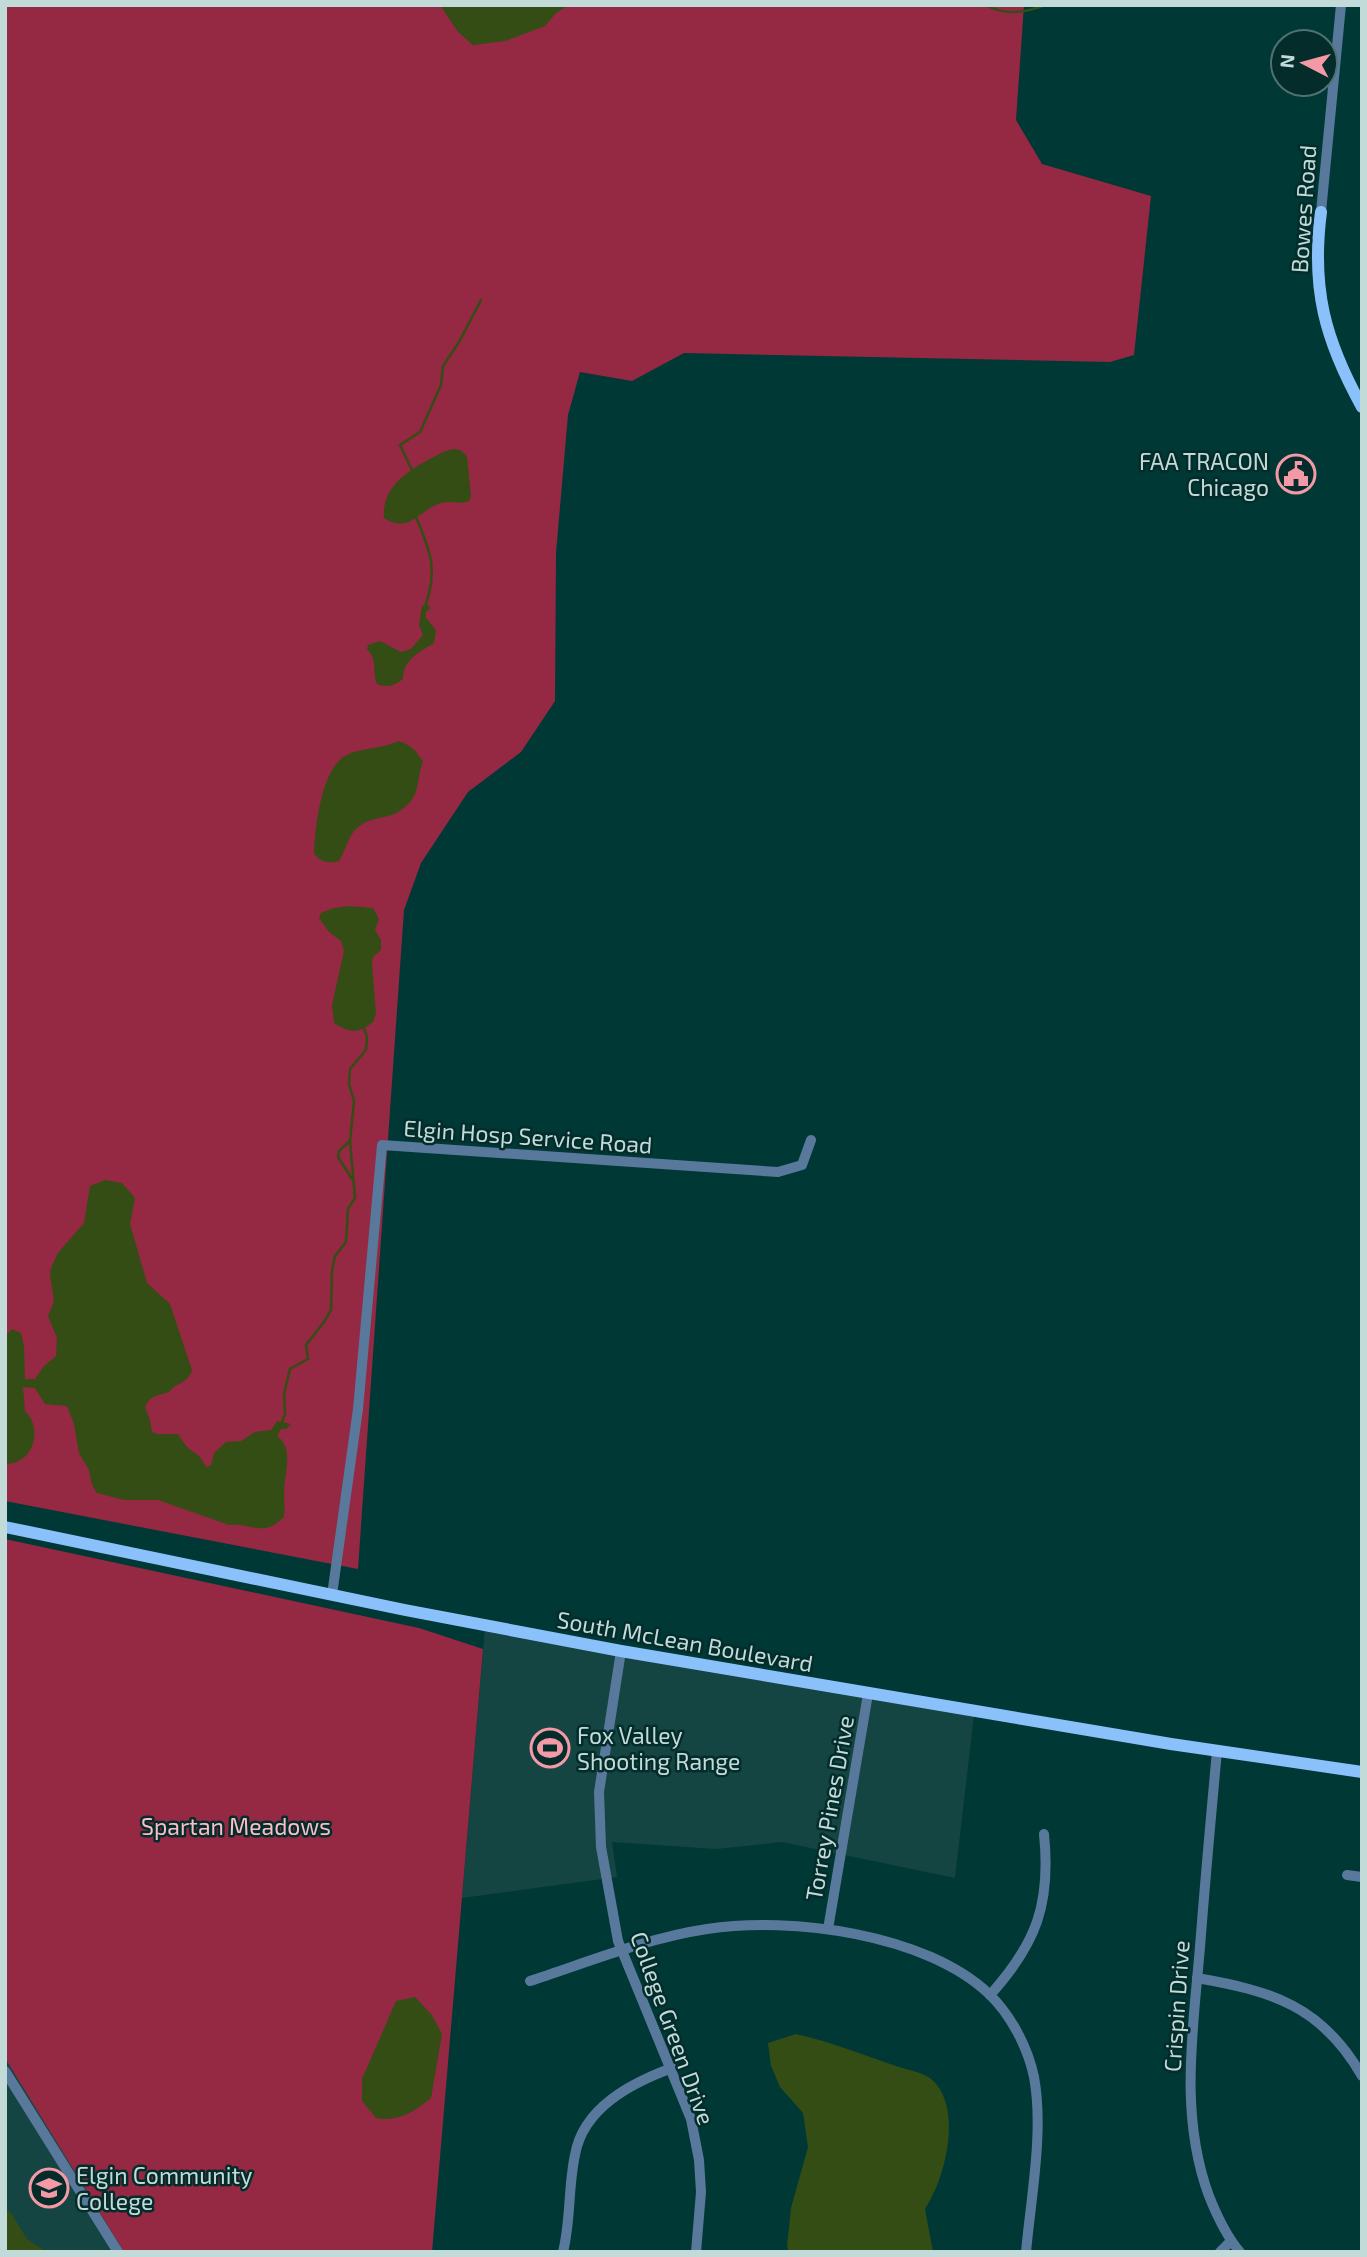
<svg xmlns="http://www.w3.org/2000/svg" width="1367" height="2257" viewBox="0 0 1367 2257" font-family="'Exo 2',sans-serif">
  <rect width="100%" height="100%" fill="#003836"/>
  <!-- built -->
  <g fill="#144543">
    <path d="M485,1628L974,1715L955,1878L782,1842L716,1849L612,1842L617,1877L462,1898Z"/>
    <path d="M5,2048L131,2252H5Z"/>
  </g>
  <!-- green -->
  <g fill="#952842">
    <path d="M5,5H1024L1016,120L1042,164L1151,196L1134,355L1110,362L684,353L632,381L580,372L568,415L556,553L555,701L521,752L468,792L421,863L404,910L358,1569L5,1501Z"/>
    <path d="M5,1539L419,1628L483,1649L432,2252H124L5,2058Z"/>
  </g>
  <!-- water -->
  <g fill="#334d14">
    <path d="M440,5H569L556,13L545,26L505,41L473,45L458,32Z"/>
    <path d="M453,449L460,450L467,456L471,496L469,501C460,505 451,500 441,503C420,509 409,535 384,518C382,489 404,473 428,460C436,456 443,451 453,449Z"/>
    <path d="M426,604L431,608L426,612V618L436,630L434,643C420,652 403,659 403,679C394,686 388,688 377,684C372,671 378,660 367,649L368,645L380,641L401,652L411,649L423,635L419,625L422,606Z"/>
    <path d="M398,741C411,745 416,750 423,762C418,772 419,789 413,798C395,824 375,812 357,828C348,836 346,850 339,861C327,864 322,862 314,854C315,828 321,770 345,756C361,747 384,749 398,741Z"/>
    <path d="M349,906L373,908L379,919L375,930L381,940V950L373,957L372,964L376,1014L373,1022C358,1034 349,1033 334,1023L332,1005L344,951L341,941L329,932L319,918L321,913L334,908Z"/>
    <path d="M105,1180L122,1183L135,1198L130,1224L147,1283L170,1304L192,1370C188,1384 176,1382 169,1392C158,1396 150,1395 145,1407L150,1420L152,1432L157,1434H178L186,1446L201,1458L206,1467L211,1465L214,1453L226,1442L241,1441L255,1432L271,1430L277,1421L291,1424L286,1429H281L277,1436C294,1448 285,1471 284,1489C284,1498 285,1507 284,1517C262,1538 254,1523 229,1525L158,1500H124L97,1493L92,1485L89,1470L79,1453L74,1424L67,1406L45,1404L35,1388L23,1387L25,1411C44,1429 33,1465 5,1464V1336L12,1329L21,1333L24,1346L25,1379H35L44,1366L56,1356L57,1338L48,1316L54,1302L50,1274L51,1268L58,1253L84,1223L90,1186Z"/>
    <path d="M415,1997L432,2015L442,2034L431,2098C414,2112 398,2122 376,2118L362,2101V2079L396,2001Z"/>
    <path d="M796,2034C831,2042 864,2055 899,2067C908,2070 922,2072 930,2078C964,2105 946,2178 925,2209L933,2252H789L787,2246L791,2208L808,2147L803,2113L780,2087L771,2066L768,2043Z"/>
    <path d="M5,2209L11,2213L27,2239L47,2252H5Z"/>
  </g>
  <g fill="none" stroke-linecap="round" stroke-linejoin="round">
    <!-- stream -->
    <g stroke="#334d14" stroke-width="2.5">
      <path d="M986,5C1005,16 1025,13 1045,5"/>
      <path d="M412,470L400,445L420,432L441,385L443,366L459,342L481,300"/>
      <path d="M416,517C430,551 438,568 426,604"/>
      <path d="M350,1141L339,1151L338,1157L352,1179"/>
      <path d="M281,1424L285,1414L284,1394L290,1369L308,1359L306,1345L324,1322L331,1310L332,1271L335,1256L346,1242L348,1209L355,1198L350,1141L354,1101L349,1084L350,1069L366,1050L367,1037L364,1028"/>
    </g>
    <!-- minor -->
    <g stroke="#58799c" stroke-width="10">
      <path d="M1321,212L1341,5"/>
      <path d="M332,1595L358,1409L382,1145L778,1172L802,1165L811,1140"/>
      <path d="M621,1651L599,1792L601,1847L618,1941L691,2119L699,2160L701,2192L696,2252"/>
      <path d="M1217,1751C1211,1816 1205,1882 1200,1947C1193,2031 1179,2115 1209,2196C1217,2216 1226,2236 1240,2252"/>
      <path d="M1347,1875L1362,1877"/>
      <path d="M828,1929L868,1694"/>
      <path d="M1197,1978C1272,1991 1322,2006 1362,2076"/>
      <path d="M530,1981C588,1962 647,1938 707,1929C791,1916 926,1934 989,1994C1011,2015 1028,2048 1034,2077C1044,2131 1031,2197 1026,2252"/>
      <path d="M990,1995C1037,1943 1051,1903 1044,1834"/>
      <path d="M5,2071L118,2252"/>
      <path d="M563,2252C571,2220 568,2187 575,2155C583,2108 631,2083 672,2068"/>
      <path d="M1220,2252L1231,2241"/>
    </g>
    <!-- major -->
    <g stroke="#8bc1fb" stroke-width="12">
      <path d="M1321,212C1311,289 1325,340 1362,407"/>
      <path d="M5,1527L405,1610L621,1651L1171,1744L1362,1772"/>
    </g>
  </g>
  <!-- icons -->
  <defs>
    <symbol id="civic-ring" viewBox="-11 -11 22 22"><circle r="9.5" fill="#032c2b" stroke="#f49aa6" stroke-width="1.5"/><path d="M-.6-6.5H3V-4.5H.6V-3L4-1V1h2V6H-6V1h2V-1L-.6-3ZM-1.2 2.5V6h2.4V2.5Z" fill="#f49aa6"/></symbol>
    <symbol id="stadium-ring" viewBox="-11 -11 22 22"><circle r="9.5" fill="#032c2b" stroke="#f49aa6" stroke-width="1.5"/><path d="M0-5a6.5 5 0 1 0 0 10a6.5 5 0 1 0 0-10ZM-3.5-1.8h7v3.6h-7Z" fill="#f49aa6"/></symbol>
    <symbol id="university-ring" viewBox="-11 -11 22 22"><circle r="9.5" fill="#032c2b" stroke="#f49aa6" stroke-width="1.5"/><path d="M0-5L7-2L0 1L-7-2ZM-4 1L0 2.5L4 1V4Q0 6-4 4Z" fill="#f49aa6"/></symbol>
  </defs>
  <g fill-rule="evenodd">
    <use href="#civic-ring" x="1274" y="452" width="44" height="44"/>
    <use href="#stadium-ring" x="528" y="1726" width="44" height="44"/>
    <use href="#university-ring" x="27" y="2166" width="44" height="44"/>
  </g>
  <g text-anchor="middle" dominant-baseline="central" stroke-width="5" stroke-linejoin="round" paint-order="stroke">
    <!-- street labels -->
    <g font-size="23" fill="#c2dbd9" stroke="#032c2b">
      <text transform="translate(1303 209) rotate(-86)">Bowes Road</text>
      <text transform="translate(528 1136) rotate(4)">Elgin Hosp Service Road</text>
      <text transform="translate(685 1641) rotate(10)">South McLean Boulevard</text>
      <text transform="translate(829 1808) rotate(-80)">Torrey Pines Drive</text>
      <text transform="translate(1176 2006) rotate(-86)">Crispin Drive</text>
      <text transform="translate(673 2028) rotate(70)">College Green Drive</text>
    </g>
    <!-- poi labels -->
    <g font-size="23" fill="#c2dbd9" stroke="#032c2b" text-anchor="start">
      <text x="1269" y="461" text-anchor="end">FAA TRACON<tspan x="1269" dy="26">Chicago</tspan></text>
      <text x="577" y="1735">Fox Valley<tspan x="577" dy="26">Shooting Range</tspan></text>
      <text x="76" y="2175">Elgin Community<tspan x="76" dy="26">College</tspan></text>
    </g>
    <!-- park labels -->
    <g font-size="23" fill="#fbbec5" stroke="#032c2b">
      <text x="236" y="1826">Spartan Meadows</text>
    </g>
  </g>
  <!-- border -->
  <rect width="1367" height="2257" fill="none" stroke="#c2dbd9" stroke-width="14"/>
  <!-- north arrow -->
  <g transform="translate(1304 63) rotate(276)"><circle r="33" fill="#032c2b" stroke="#4f7271" stroke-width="2"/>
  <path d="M0-5L12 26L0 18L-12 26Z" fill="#f49aa6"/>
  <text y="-10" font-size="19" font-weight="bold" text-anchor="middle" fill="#c2dbd9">N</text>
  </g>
</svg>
